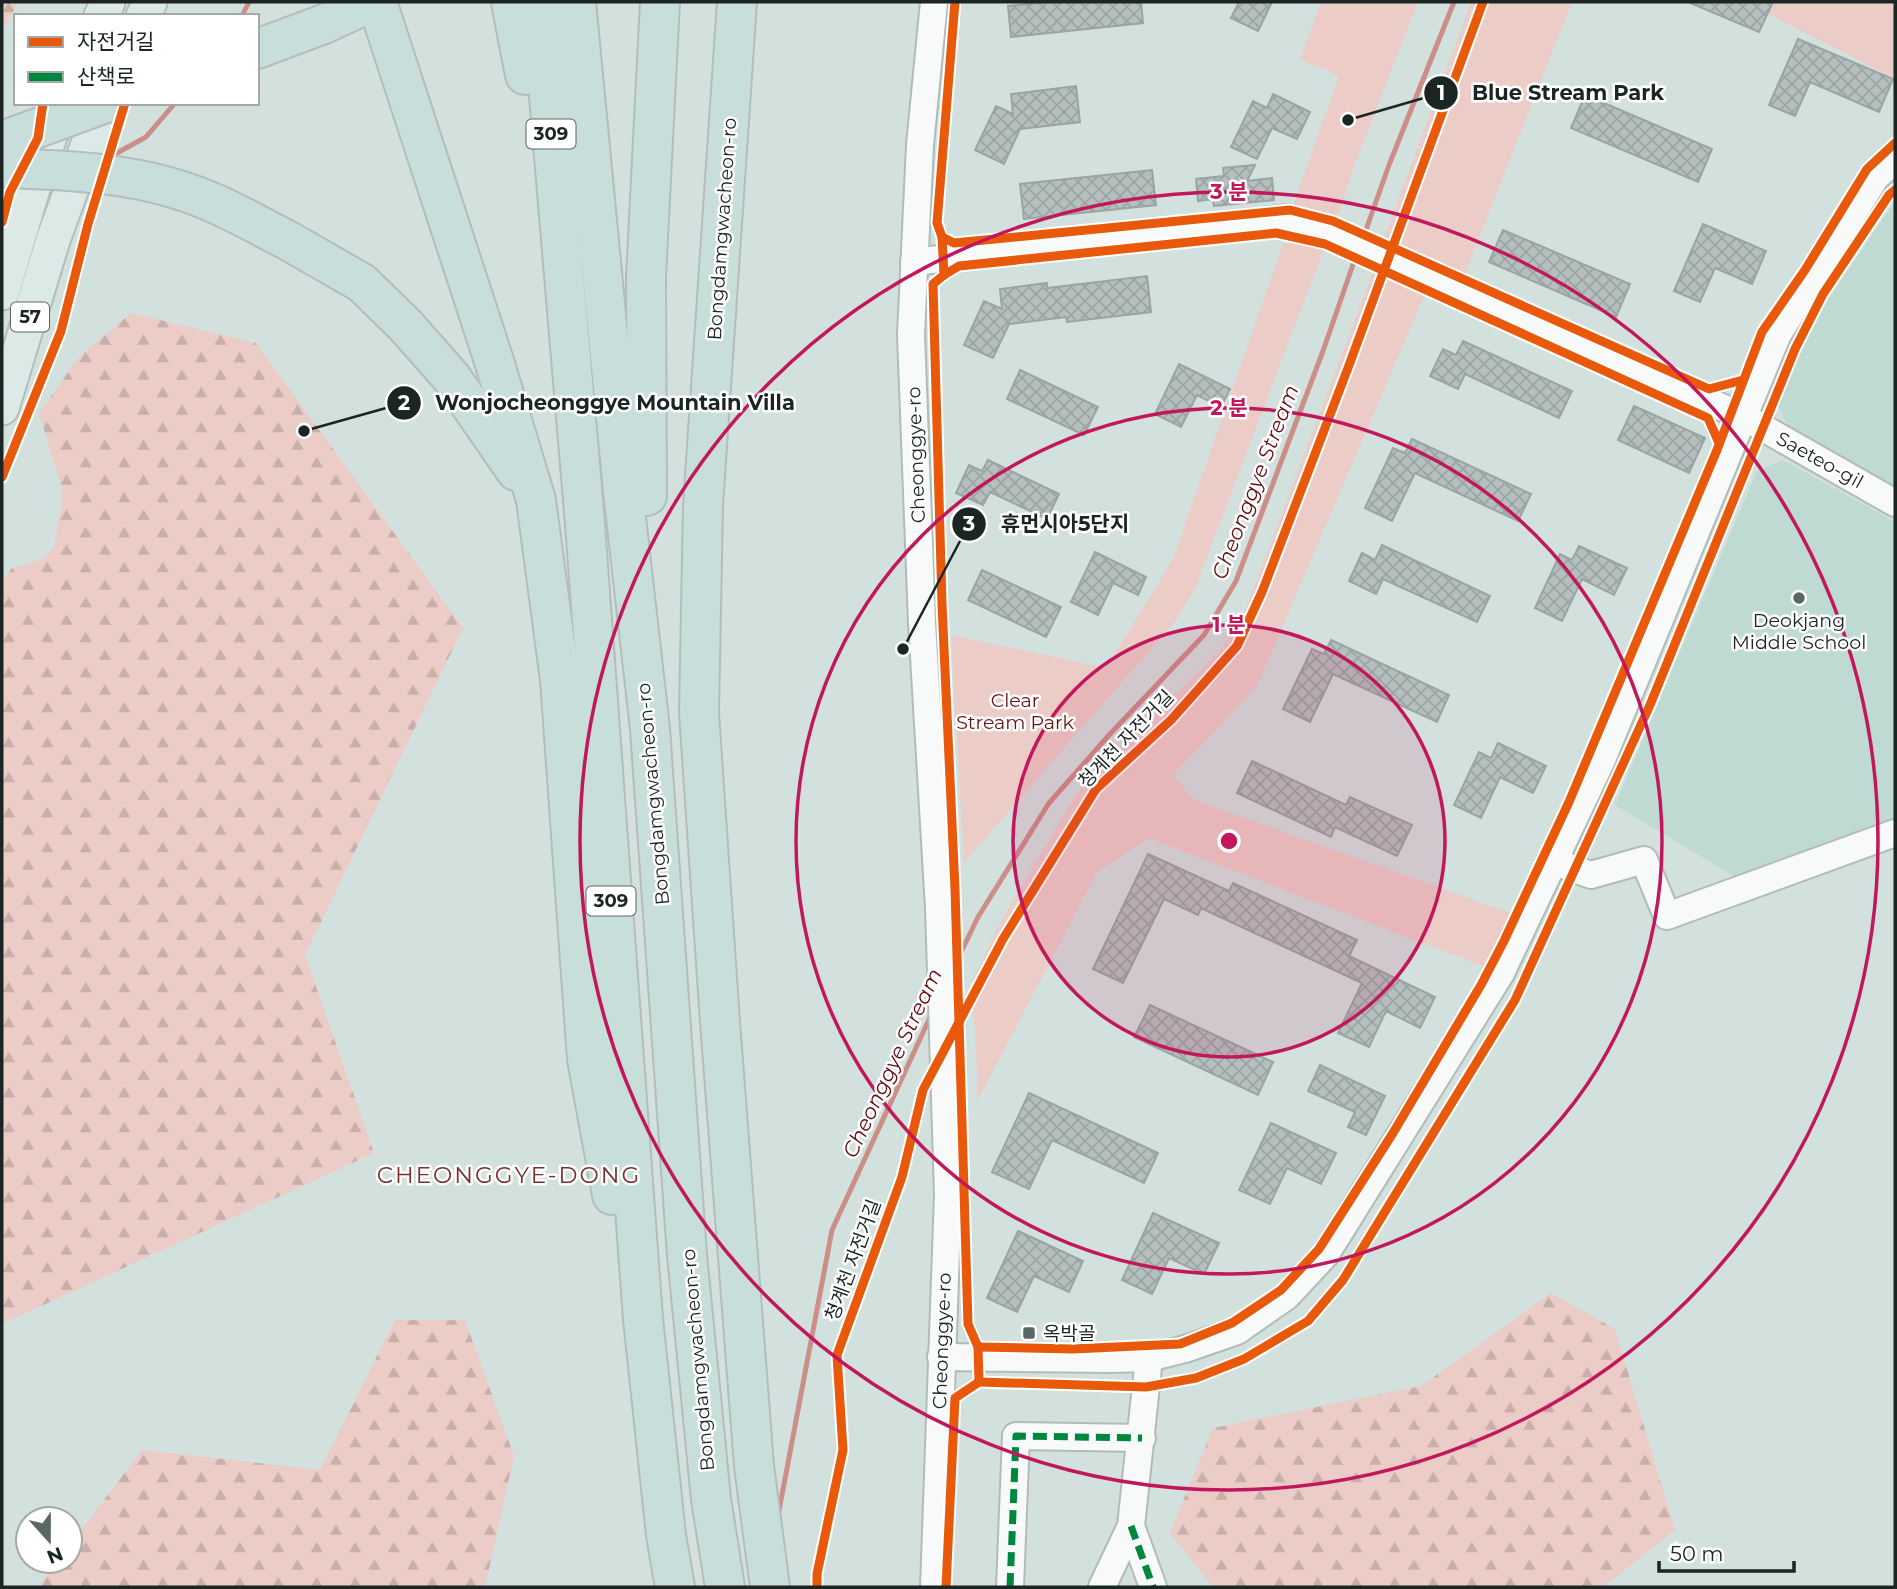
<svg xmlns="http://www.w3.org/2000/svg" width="1897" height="1589" viewBox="0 0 1897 1589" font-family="Montserrat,'Noto Sans KR',sans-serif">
  <defs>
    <pattern id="forest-firs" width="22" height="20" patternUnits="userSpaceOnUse" patternTransform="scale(1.75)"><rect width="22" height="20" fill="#ebccc6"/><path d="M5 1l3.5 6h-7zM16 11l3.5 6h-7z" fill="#c9afaa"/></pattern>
    <pattern id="building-cross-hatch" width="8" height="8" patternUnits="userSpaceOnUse" patternTransform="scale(1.75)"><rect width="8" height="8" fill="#b5c0be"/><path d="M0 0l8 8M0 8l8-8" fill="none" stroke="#9ba5a3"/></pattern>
  </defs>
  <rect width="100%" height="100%" fill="#d3e1de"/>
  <!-- built -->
  <g fill="#bfd9d3">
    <path d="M1895,201V489L1786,423L1778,405L1815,319Z"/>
    <path d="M1783,460L1895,522V825L1742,881L1615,805L1757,471Z"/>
  </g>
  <!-- forest -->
  <g fill="url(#forest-firs)">
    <path d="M2,2H19L2,30Z"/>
    <path d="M131,313L256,343L463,628L305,955L374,1153L2,1324V583L12,568L42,559L54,547L61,508V486L39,413L79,357Z"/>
    <path d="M1551,1293L1615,1329L1675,1530L1604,1587H1213L1170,1533L1213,1428L1421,1386Z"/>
    <path d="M395,1320H465L514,1456L485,1587H38L58,1561H70V1545L142,1450L320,1470Z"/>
  </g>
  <!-- park -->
  <g fill="#ebccc6">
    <path d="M1321,2H1418L1355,164L1337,219L1293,205L1339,76L1300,59Z"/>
    <path d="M1471,2H1572L1464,276L1384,239Z"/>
    <path d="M1745,2H1895V79Z"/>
    <path d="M1305,243L1324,249L1196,586L1177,619L964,863L951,635L1106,668L1173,559L1283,244Z"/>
    <path d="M1374,269L1425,294L1257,686L1173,775L1194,800L1510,913L1485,967L1149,838L1097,872L977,1102V1068L972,981L1002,919L1077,793L1220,650L1247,606Z"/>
  </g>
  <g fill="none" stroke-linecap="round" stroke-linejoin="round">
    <!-- stream -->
    <g stroke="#cc8e88" stroke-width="5">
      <path d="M242,16L249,2"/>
      <path d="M106,159L146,137L175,103"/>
      <path d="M2,216L14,209"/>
      <path d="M1362,241L1389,165L1454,2"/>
      <path d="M951,973L978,917L1049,803L1110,734L1204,635L1236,581L1323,351L1356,256"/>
      <path d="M778,1516L832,1230L932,1013"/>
    </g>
  </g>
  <!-- building -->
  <g fill="url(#building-cross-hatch)" stroke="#9aa4a2" stroke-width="2">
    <path d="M1046,2H1141L1143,23L1011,37L1008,6Z"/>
    <path d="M1239,2H1272L1258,31L1231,18Z"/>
    <path d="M1688,2H1773L1759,32Z"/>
    <path d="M1798,39L1893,79L1879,112L1810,82L1795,116L1769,105Z"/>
    <path d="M1076,86L1080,122L1020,129L1004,164L975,150L996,106L1013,114L1011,94Z"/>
    <path d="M1273,94L1310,112L1297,139L1272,128L1257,159L1231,147L1253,101L1267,108Z"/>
    <path d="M1585,95L1712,149L1698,182L1571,128Z"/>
    <path d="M1255,165L1247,181L1272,178L1274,200L1214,206L1213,199L1198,201L1196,179L1224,176L1223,168Z"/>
    <path d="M1152,170L1156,205L1024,219L1020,184Z"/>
    <path d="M1703,224L1766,251L1752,284L1715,268L1700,302L1674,291Z"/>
    <path d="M1503,230L1630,284L1616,317L1489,262Z"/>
    <path d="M1147,276L1151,312L1067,322L1066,317L1009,324L993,358L964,345L984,301L1002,309L1000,289L1047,283V288Z"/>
    <path d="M1463,341L1572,391L1559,418L1465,374L1458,389L1430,376L1443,349L1456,355Z"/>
    <path d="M1179,364L1230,389L1221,407L1197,395L1181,427L1155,414Z"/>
    <path d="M1020,370L1098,407L1084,435L1007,399Z"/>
    <path d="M1634,406L1705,438L1689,473L1618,440Z"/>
    <path d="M1412,439L1531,494L1518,521L1415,473L1392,521L1365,508L1393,448L1405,453Z"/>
    <path d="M988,460L1059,494L1047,519L990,492L983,505L956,493L969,465L982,471Z"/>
    <path d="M1382,545L1490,596L1477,622L1383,579L1376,594L1349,581L1362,553L1375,560Z"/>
    <path d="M1579,546L1627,568L1614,595L1582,579L1562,621L1535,608L1560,554L1572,560Z"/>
    <path d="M1095,552L1146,577L1138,595L1113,583L1098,615L1071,602Z"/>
    <path d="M982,570L1061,607L1046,637L968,600Z"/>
    <path d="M1331,640L1449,695L1437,722L1333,674L1310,722L1283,709L1312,649L1324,654Z"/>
    <path d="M1498,743L1546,766L1533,793L1500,777L1481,818L1454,805L1479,752L1491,758Z"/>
    <path d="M1252,761L1346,805L1350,797L1412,825L1397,856L1335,827L1331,837L1237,793Z"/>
    <path d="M1148,854L1229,891L1233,883L1357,940L1349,956L1435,997L1420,1028L1386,1011L1369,1047L1338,1033L1362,983L1201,908L1198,915L1164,899L1123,983L1093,969Z"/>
    <path d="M1150,1005L1273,1062L1258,1095L1134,1037Z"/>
    <path d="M1320,1065L1385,1096L1366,1135L1348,1127L1355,1112L1308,1091Z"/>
    <path d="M1029,1093L1158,1153L1144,1183L1052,1140L1029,1189L992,1172Z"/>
    <path d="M1271,1123L1336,1153L1321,1184L1287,1168L1270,1204L1239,1190Z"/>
    <path d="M1153,1213L1219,1243L1204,1274L1169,1258L1152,1294L1122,1280Z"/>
    <path d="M1018,1231L1083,1261L1069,1292L1034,1276L1017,1312L987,1298Z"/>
  </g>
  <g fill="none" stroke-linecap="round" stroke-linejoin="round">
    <defs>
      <g id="minor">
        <path d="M914,262L1288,218L1744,417L1895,503"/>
        <path d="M1555,862L1591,875L1644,860L1667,916L1895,833"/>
        <path d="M941,1357L1111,1359L1149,1358L1185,1349L1237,1331L1287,1296L1326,1254L1501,973L1601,762L1777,336L1876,177L1895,160"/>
        <path d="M1131,1526L1153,1587"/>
        <path d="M934,1587L948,1194L939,908L922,623L911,335L920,145L934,2"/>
        <path d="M1010,1587L1016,1436L1142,1438"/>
        <path d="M1102,1587L1131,1526L1149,1358"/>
      </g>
      <g id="major">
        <path d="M101,16L108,2"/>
        <path d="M143,16L150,2"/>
        <path d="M2,293L41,162L62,103"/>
        <path d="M2,408L53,240L103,103"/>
      </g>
      <g id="highway">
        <path d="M377,2L494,361L536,500L560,680L587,1059L612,1195"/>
        <path d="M511,2L525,75"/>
        <path d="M541,2L585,524L643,1319L666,1535L675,1587"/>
        <path d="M576,2L623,491L650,729L687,1255L711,1499L725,1587"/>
        <path d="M737,2L703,505L699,713L720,1022L754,1466L770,1587"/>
        <path d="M257,49L324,24L371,2"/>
        <path d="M287,240L362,283L405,325L451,377L516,471"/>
        <path d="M647,496L646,277L660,2"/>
      </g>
    </defs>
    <!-- minor casing -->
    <use href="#minor" stroke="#b1bcb9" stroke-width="30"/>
    <!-- major casing -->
    <use href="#major" stroke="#b5bdbb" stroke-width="37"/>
    <!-- highway casing -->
    <use href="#highway" stroke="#b5bdbb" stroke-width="42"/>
    <!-- minor -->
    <use href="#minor" stroke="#f8fafa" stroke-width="26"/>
    <!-- major -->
    <use href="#major" stroke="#dceae7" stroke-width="33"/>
    <!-- highway -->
    <use href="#highway" stroke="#c8dedb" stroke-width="38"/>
    <defs>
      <g id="highway-bridge">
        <path d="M2,141L106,103"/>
        <path d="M2,168C72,170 144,173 209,201C236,212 261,227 287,240"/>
      </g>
    </defs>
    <!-- highway-bridge casing -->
    <use href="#highway-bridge" stroke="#b5bdbb" stroke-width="42" stroke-linecap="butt"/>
    <!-- highway-bridge -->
    <use href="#highway-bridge" stroke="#c8dedb" stroke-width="38"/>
    <!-- quiet -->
    <g stroke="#00873e" stroke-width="7" stroke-dasharray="14 7" stroke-linecap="butt">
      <path d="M1131,1526L1153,1587"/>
      <path d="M1010,1587L1016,1436L1142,1438"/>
    </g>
    <defs>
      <g id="cycleway">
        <path d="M2,222L10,192L38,138L43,103"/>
        <path d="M942,237L954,243L1290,210L1333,221L1709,389L1743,380"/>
        <path d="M944,275L959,266L1276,233L1325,244L1708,418L1719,443"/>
        <path d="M2,477L61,331L88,224L125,103"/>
        <path d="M978,1347L1073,1349L1180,1344L1232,1323L1281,1290L1319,1249L1393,1133L1481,985L1504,941L1569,802L1717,450L1762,332L1805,270L1867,169L1895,143"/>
        <path d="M979,1382L1146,1387L1196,1378L1244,1359L1308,1321L1343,1280L1515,1000L1650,705L1795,349L1823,294L1889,195L1895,190"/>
        <path d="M817,1587V1574L843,1450L837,1355L902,1177L923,1090L1003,939L1096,789L1171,720L1237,646L1262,592L1348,368L1483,2"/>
        <path d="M946,1587L955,1398L979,1382L978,1347L968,1324L955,889L942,604L933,284L944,275L942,237L937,223L955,2"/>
      </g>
    </defs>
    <!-- cycleway casing -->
    <use href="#cycleway" stroke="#fff" stroke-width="13"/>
    <!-- cycleway -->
    <use href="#cycleway" stroke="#e8590c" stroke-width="9"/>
  </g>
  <!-- distance rings -->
  <circle cx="1229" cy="841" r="216" fill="#c2185b" fill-opacity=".12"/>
  <g fill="none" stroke="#c2185b" stroke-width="3.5">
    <circle cx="1229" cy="841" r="216"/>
    <circle cx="1229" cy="841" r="433"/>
    <circle cx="1229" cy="841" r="649"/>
  </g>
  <!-- markers -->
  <g fill="#5b6764" stroke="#fff" stroke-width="2.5">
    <circle cx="1799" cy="598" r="7"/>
    <rect x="1022" y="1326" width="14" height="14" rx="3.5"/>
  </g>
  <g text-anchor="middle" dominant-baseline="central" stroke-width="5" stroke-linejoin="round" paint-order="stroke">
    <!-- shield labels -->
    <g fill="#fff" stroke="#5f6665" stroke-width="2">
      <rect x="526.5" y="119.5" width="49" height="29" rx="5"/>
      <rect x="11" y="302.5" width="38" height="29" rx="5"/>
      <rect x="586.5" y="886.5" width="49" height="29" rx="5"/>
    </g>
    <g font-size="18" font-weight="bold" fill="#1b2523">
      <text x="551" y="134">309</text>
      <text x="30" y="317">57</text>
      <text x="611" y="901">309</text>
    </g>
    <!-- street labels -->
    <g font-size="19" fill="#1b2523" stroke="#fff">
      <text transform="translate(722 229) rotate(-86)">Bongdamgwacheon-ro</text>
      <text transform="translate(916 455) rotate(-92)">Cheonggye-ro</text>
      <text transform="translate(1820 460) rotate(29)">Saeteo-gil</text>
      <text transform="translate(1126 739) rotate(-46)">청계천 자전거길</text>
      <text transform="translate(653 794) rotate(-95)">Bongdamgwacheon-ro</text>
      <text transform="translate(853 1260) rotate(-70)">청계천 자전거길</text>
      <text transform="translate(942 1341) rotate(-88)">Cheonggye-ro</text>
      <text transform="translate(698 1360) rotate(-95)">Bongdamgwacheon-ro</text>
    </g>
    <!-- poi labels -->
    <g font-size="19" fill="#1b2523" stroke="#fff">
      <text x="1799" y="620">Deokjang<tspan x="1799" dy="22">Middle School</tspan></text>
      <text x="1043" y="1333" text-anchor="start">옥박골</text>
    </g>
    <!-- park labels -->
    <g font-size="19" fill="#691013" stroke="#fff">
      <text x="1015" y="700">Clear<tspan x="1015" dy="22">Stream Park</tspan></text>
    </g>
    <!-- water labels -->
    <g font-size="21" font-style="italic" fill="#650b10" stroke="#fff">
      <text transform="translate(1255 482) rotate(-69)">Cheonggye Stream</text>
      <text transform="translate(892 1063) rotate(-65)">Cheonggye Stream</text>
    </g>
    <!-- quarter labels -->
    <g font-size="23" letter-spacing="2" fill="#77302d" stroke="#fff">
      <text x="509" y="1175">CHEONGGYE-DONG</text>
    </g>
  </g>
  <circle cx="1229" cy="841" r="10" fill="#c2185b" stroke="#fff" stroke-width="3.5"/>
  <g font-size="21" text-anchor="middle" font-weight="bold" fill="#c2185b" stroke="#fff" stroke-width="5" stroke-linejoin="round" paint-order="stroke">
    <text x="1229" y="199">3 분</text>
    <text x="1229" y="415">2 분</text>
    <text x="1229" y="632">1 분</text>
  </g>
  <!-- callouts -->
  <path fill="none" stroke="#1b2523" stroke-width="2.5" d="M1348 120L1441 93M304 431L404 403M903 649L969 524"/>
  <g fill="#1b2523" stroke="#fff" stroke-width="2.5">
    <circle cx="1348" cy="120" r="7"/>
    <circle cx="304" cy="431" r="7"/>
    <circle cx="903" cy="649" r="7"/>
    <circle cx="1441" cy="93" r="18"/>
    <circle cx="404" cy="403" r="18"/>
    <circle cx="969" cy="524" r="18"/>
  </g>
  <g font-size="21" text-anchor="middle" font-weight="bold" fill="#fff">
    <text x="1441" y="100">1</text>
    <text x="404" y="410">2</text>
    <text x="969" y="531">3</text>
  </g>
  <g font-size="21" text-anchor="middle" font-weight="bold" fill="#1b2523" stroke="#fff" stroke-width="5" stroke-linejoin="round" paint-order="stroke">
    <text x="1568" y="100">Blue Stream Park</text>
    <text x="615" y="410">Wonjocheonggye Mountain Villa</text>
    <text x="1065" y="531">휴먼시아5단지</text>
  </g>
  <!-- border -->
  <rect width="1897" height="1589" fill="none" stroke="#1b2523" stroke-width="7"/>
  <!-- legend -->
  <rect x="14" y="14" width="245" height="91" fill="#ffffff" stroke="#a4a8a7" stroke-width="2"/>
  <rect x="28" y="37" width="35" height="10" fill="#e8590c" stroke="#a4a8a7" stroke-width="2"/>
  <text x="77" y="49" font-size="21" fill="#1b2523">자전거길</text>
  <rect x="28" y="72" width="35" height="10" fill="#00873e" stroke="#a4a8a7" stroke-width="2"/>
  <text x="77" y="84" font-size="21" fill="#1b2523">산책로</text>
  <!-- north arrow -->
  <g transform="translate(49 1540) rotate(159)"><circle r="33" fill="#ffffff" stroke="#a4a8a7" stroke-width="2"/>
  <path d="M0-5L12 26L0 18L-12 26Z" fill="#5b6764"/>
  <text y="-10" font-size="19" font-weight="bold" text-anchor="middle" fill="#1b2523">N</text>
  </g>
  <!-- scale -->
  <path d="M1659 1561v10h135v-10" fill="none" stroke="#1b2523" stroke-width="3.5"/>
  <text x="1670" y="1561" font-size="21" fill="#1b2523" stroke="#ffffff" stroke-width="5" paint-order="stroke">50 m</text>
</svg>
